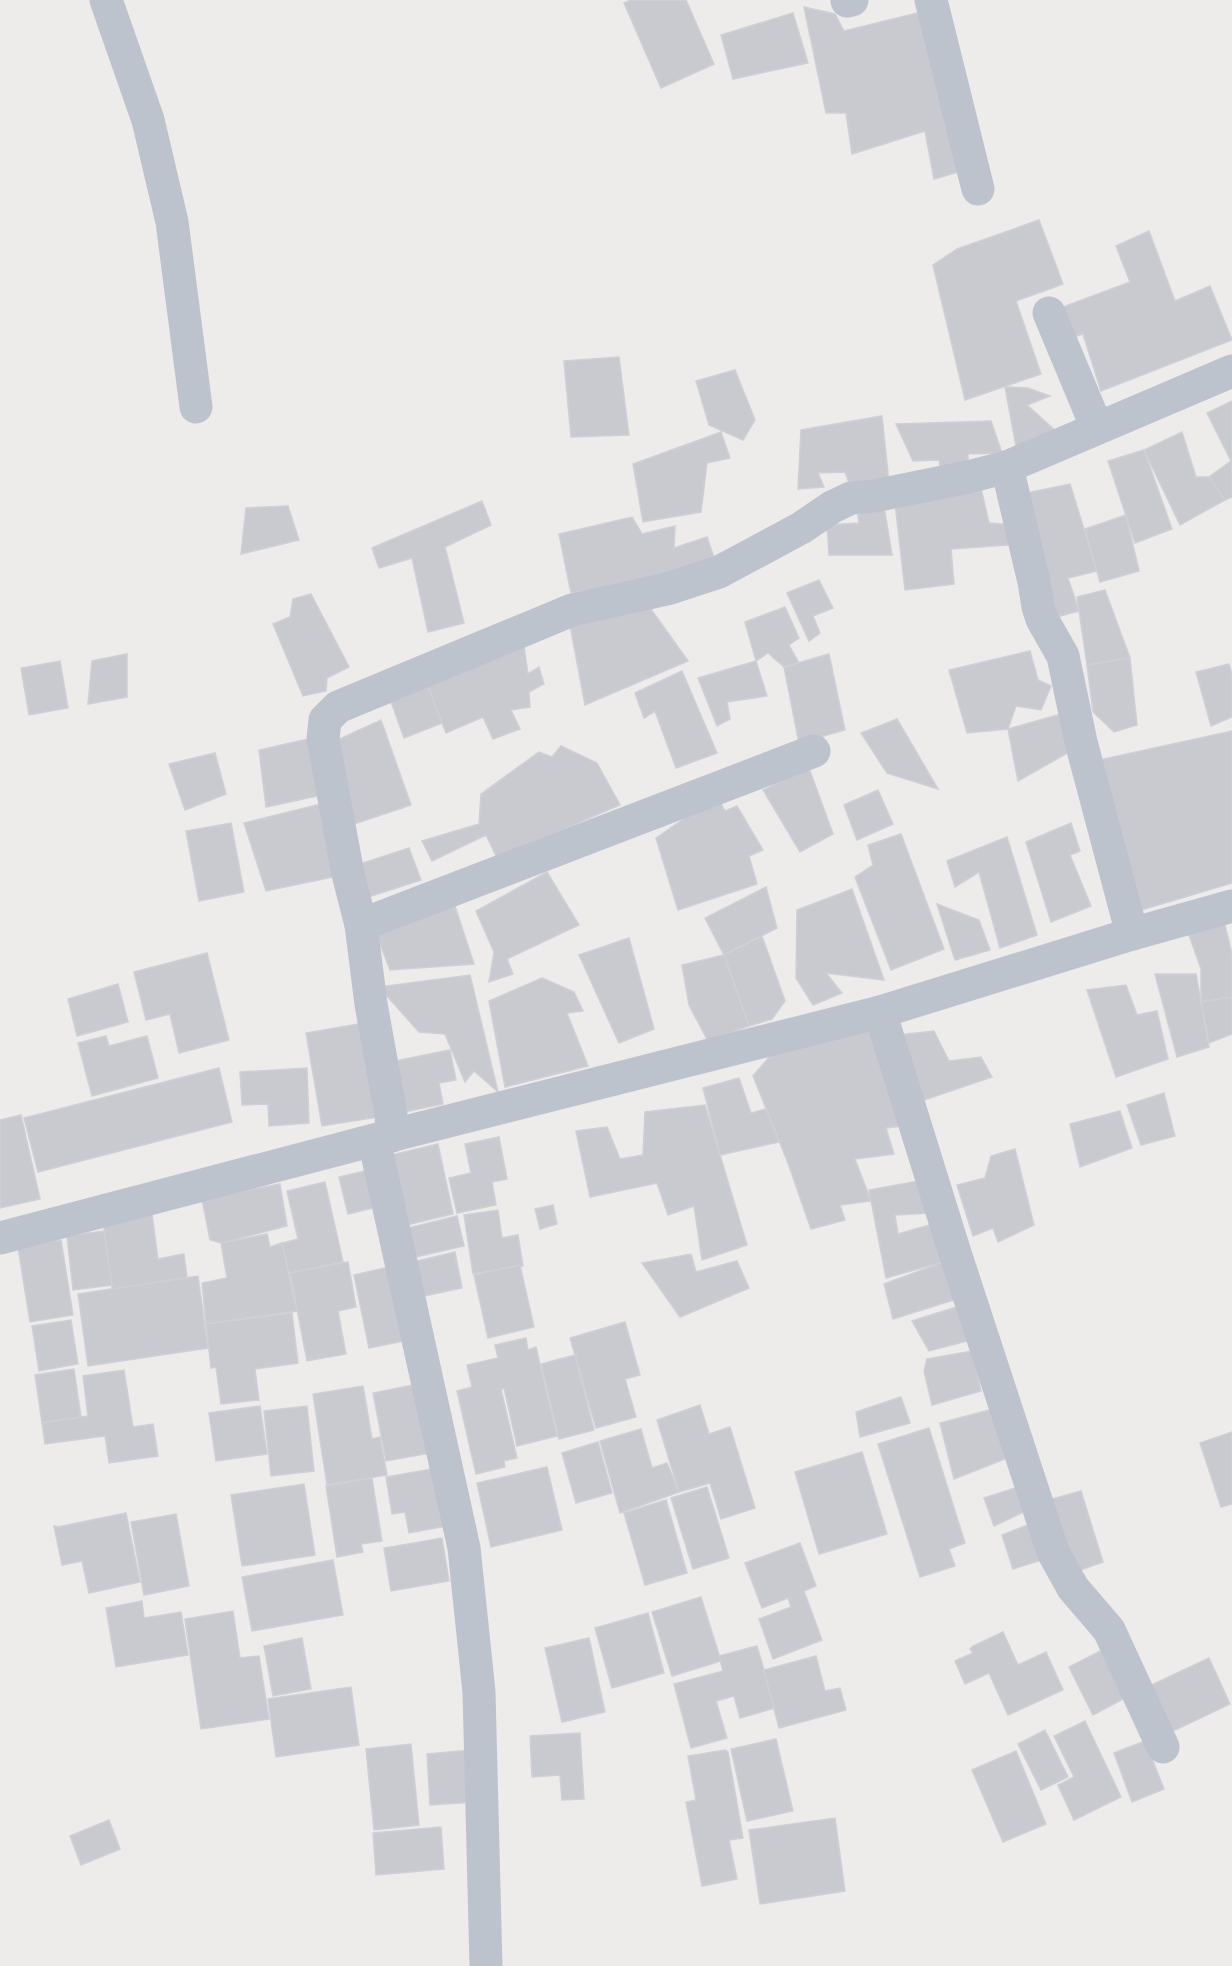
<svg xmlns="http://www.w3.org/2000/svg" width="1232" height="1966" viewBox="0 0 1232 1966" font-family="'Space Grotesk',sans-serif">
  <rect width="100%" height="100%" fill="#eeebeb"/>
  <!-- building -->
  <g fill="#c9c9d0" stroke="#cfd0d7" stroke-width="1.5">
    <path d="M631,0H686L714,64L661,88L624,3Z"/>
    <path d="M804,7L835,14L844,31L934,9L962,171L934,179L925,131L852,154L846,113H826Z"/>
    <path d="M793,13L808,63L733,79L721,35Z"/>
    <path d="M1039,220L1063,284L1016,301L1041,374L965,400L933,265L957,249Z"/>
    <path d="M1149,231L1175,301L1210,286L1232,340L1101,391L1083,334L1070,338L1063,307L1130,282L1116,246Z"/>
    <path d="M619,357L629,435L571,437L564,361Z"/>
    <path d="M735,370L755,420L743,440L709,425L696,381Z"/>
    <path d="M1005,387L1028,388L1050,396L1027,405L1057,432L1017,452Z"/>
    <path d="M1232,401V497L1225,500L1209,477L1231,461L1207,413Z"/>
    <path d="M882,416L889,483L851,488L845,472L818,473L824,487L798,489L801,430Z"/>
    <path d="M991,421L1002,453L968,454V477L941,472L939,460L913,461L896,424Z"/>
    <path d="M721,432L730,458L707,463L701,512L643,522L633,464Z"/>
    <path d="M1182,432L1196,477H1209L1225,500L1180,525L1144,450Z"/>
    <path d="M1144,450L1172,529L1135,543L1108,461Z"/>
    <path d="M980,484L989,523L1013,525L1020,544L951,549L954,584L905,590L895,503Z"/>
    <path d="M1070,484L1097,571L1068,578L1079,611L1049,619L1026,493Z"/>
    <path d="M482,501L491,525L445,547L464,623L428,632L412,558L379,568L372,548Z"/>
    <path d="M288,506L299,540L241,554L246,508Z"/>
    <path d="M884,506L892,555H829L827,525L859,523L857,508Z"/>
    <path d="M1126,515L1139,571L1100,582L1085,529Z"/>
    <path d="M632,517L642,534L675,526L674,548L707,537L719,572L571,593L559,534Z"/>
    <path d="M819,580L833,608L813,616L820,633L809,641L787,593Z"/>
    <path d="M1105,590L1130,658L1087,665L1077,597Z"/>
    <path d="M311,594L349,667L327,678L326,691L303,696L273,624L290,617L293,599Z"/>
    <path d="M648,605L688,661L585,705L569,620Z"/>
    <path d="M785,607L799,638L789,645L799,663L784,667L768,653L756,661L745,622Z"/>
    <path d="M523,639L528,674L539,667L544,684L529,692L530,707L511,710L520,729L493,739L483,717L446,733L426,682Z"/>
    <path d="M1030,651L1038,680L1051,686L1041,710L1016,706L1008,729L967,733L949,670Z"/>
    <path d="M127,654V697L88,704L92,661Z"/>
    <path d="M829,654L845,730L799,743L784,667Z"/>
    <path d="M1130,658L1137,725L1114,732L1093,712L1087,665Z"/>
    <path d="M60,661L68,708L29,715L21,668Z"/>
    <path d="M756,661L767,696L727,702L730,719L717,726L698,678Z"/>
    <path d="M1229,664L1232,674V717L1211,726L1196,672Z"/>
    <path d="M682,671L717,753L676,768L655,711L644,718L635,693Z"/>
    <path d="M426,682L442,723L404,738L390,699Z"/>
    <path d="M1061,714L1071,751L1018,781L1008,729Z"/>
    <path d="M897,719L938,789L887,773L861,733Z"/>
    <path d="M381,720L411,805L348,826L333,742Z"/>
    <path d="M1232,731V883L1138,911L1090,762Z"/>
    <path d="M313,738L322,795L266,807L259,750Z"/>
    <path d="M561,746L597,763L620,805L497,858L486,835L432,861L422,841L479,824L481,794L539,752L552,757Z"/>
    <path d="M215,753L226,794L185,810L169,764Z"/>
    <path d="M809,768L833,834L800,852L763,790Z"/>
    <path d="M878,790L893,824L857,840L844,805Z"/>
    <path d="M717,796L725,811L737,806L763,850L749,856L757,884L678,910L656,838Z"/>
    <path d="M325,803L348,874L266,891L244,823Z"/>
    <path d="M231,823L244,892L199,901L186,831Z"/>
    <path d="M1071,823L1080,851L1070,855L1091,906L1051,922L1026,842Z"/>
    <path d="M901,834L944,949L891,970L855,877L873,865L868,845Z"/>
    <path d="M1007,837L1037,935L1000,948L979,872L955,887L947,861Z"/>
    <path d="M409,848L421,880L365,898L357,865Z"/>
    <path d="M547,872L579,925L507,959L513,974L489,982L494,952L476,911Z"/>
    <path d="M766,887L777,928L724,955L705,918Z"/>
    <path d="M852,889L884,980L826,973L842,993L813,1005L796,978L797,910Z"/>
    <path d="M454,903L474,964L390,970L375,931Z"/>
    <path d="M937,904L979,920L990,950L955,960Z"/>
    <path d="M1224,921L1232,954V997L1201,1002V969L1189,935Z"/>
    <path d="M762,936L785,1001L772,1019L749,1026L724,955Z"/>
    <path d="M629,938L654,1029L619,1043L579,955Z"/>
    <path d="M207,953L229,1040L179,1053L170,1014L146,1020L134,972Z"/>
    <path d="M724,955L749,1026L708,1041L689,1005L682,965Z"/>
    <path d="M1155,974H1196L1209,1047L1177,1057Z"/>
    <path d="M470,975L498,1092L474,1071L465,1082L445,1034L419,1032L379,987Z"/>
    <path d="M542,978L574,992L583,1011L567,1013L588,1066L505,1087L489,1001Z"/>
    <path d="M118,984L128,1022L77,1036L68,999Z"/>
    <path d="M1126,985L1137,1015L1157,1011L1168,1059L1116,1077L1087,990Z"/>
    <path d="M1232,997V1034L1209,1043L1201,1002Z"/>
    <path d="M880,1012L902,1126L886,1128L894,1154L855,1159L871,1201L840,1205L845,1220L811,1229L788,1163L753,1076L787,1036Z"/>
    <path d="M375,1021L391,1115L322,1126L306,1033Z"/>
    <path d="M934,1031L949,1061L981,1057L992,1077L918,1102L898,1035Z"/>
    <path d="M106,1036L109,1046L147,1036L158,1078L92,1096L78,1043Z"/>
    <path d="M450,1050L456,1080L439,1083L443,1104L404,1112L395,1061Z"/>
    <path d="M219,1068L232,1122L38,1172L24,1118Z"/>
    <path d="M307,1068L309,1123L269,1126L268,1104L242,1105L240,1072Z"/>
    <path d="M739,1078L751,1113L766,1109L779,1142L720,1155L703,1088Z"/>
    <path d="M1164,1093L1175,1136L1141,1145L1127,1105Z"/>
    <path d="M705,1105L747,1245L702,1260L694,1206L668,1215L657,1183L590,1197L576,1131L607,1127L620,1159L643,1155L645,1112Z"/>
    <path d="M1120,1111L1132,1148L1080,1167L1070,1124Z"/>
    <path d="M21,1115L40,1199L0,1208V1120Z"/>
    <path d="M499,1137L507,1179L492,1182L496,1205L457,1213L449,1178L471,1173L465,1144Z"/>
    <path d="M438,1144L453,1214L402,1226L387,1156Z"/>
    <path d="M1015,1149L1034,1225L998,1242L993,1228L973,1236L957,1185L985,1178L991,1156Z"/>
    <path d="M369,1170L377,1207L348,1214L339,1177Z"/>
    <path d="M918,1181L929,1213L895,1215L898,1234L933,1224L946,1261L886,1278L869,1190Z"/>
    <path d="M325,1182L343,1262L290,1273L289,1275L282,1243L298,1239L287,1191Z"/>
    <path d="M280,1184L287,1226L221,1243L210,1240L202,1199Z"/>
    <path d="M553,1205L557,1224L540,1229L535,1209Z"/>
    <path d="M498,1210L502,1238L518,1235L523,1266L473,1274L464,1215Z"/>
    <path d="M152,1214L158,1259L184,1254L188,1286L113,1297L103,1221Z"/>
    <path d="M457,1216L464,1246L411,1258L404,1229Z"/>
    <path d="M104,1231L112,1285L73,1290L67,1236Z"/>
    <path d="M267,1234L270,1247L282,1243L297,1311L206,1324L202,1283L227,1278L221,1243Z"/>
    <path d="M61,1240L73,1315L30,1322L18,1247Z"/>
    <path d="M455,1252L462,1288L419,1297L413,1262Z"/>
    <path d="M691,1254L696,1272L737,1261L749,1288L680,1317L642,1263Z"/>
    <path d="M946,1261L960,1298L893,1319L884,1284Z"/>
    <path d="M348,1262L356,1307L338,1311L346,1354L307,1361L290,1273Z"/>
    <path d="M398,1265L404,1341L369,1348L354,1275Z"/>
    <path d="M520,1265L534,1327L488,1338L474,1275Z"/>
    <path d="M198,1276L208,1348L88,1366L78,1294Z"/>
    <path d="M966,1304L979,1338L929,1351L912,1321Z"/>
    <path d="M292,1313L298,1363L255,1369L259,1400L221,1404L216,1367L211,1368L206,1324Z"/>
    <path d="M71,1320L78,1364L39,1371L32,1326Z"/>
    <path d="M625,1322L640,1375L625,1379L636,1417L596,1428L570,1338Z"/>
    <path d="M526,1338L528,1350L536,1347L557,1436L517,1446L504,1388L501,1389L517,1458L504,1461L505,1467L476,1474L457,1391L472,1387L467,1365L498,1358L495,1345Z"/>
    <path d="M972,1351L981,1391L932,1405L924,1371L927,1359Z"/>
    <path d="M575,1355L594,1430L559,1439L541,1364Z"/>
    <path d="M74,1369L81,1417L42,1423L35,1375Z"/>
    <path d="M124,1370L133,1427L153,1424L158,1456L109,1463L105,1436L45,1444L42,1423L88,1416L83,1376Z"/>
    <path d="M418,1384L431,1453L386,1461L373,1393Z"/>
    <path d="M363,1386L372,1439L380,1437L387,1475L327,1485L313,1394Z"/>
    <path d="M901,1397L910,1423L860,1437L856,1412Z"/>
    <path d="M700,1405L709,1434L730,1427L755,1508L721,1519L710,1483L679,1492L657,1420Z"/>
    <path d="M260,1406L267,1454L216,1461L209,1413Z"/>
    <path d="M307,1406L314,1471L271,1476L264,1411Z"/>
    <path d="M997,1408L1015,1455L954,1479L940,1423Z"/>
    <path d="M929,1428L965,1543L949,1549L955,1566L920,1577L878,1444Z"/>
    <path d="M641,1429L652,1468L667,1463L679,1492L620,1513L600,1441Z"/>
    <path d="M1232,1432V1504L1221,1507L1200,1443Z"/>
    <path d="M598,1442L612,1493L576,1503L562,1453Z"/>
    <path d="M862,1452L887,1534L819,1554L795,1472Z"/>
    <path d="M547,1467L562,1530L491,1547L477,1483Z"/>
    <path d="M437,1468L447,1526L409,1533L405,1512L392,1514L386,1477Z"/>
    <path d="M372,1478L382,1541L361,1544L363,1552L337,1557L326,1486Z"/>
    <path d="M304,1484L315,1555L242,1566L231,1495Z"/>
    <path d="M1021,1486L1032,1508L994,1526L984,1498Z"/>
    <path d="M707,1487L729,1558L693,1569L671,1498Z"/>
    <path d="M1081,1491L1103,1562L1072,1573L1045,1501Z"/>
    <path d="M666,1500L687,1573L645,1585L624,1513Z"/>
    <path d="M126,1513L140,1582L89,1593L82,1561L62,1565L54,1526L58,1527Z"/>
    <path d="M176,1514L189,1586L144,1595L131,1522Z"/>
    <path d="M1035,1522L1048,1558L1013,1569L1002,1535Z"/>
    <path d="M442,1538L449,1581L391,1591L384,1548Z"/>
    <path d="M800,1543L816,1586L804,1591L822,1640L773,1659L759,1619L791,1607L788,1598L762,1608L745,1563Z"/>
    <path d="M333,1560L343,1615L252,1631L242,1577Z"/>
    <path d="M701,1597L721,1661L672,1676L652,1612Z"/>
    <path d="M142,1601L144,1618L181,1612L188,1655L116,1667L106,1608Z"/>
    <path d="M233,1611L240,1658L259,1656L269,1719L201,1729L185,1619Z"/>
    <path d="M648,1613L664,1673L612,1688L595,1628Z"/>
    <path d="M1003,1632L1018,1665L1046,1652L1063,1690L1008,1715L989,1673L965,1684L955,1661L973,1653L970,1649L973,1646Z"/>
    <path d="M302,1638L311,1689L273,1696L264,1646Z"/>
    <path d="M589,1638L605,1712L562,1722L545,1648Z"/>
    <path d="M757,1646L775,1708L740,1718L734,1696L716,1701L727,1738L691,1748L674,1684L723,1671L719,1656Z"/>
    <path d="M1106,1648L1129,1696L1093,1715L1069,1667Z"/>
    <path d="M816,1656L825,1691L840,1688L846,1710L779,1728L764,1670Z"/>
    <path d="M1209,1658L1230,1704L1169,1733L1147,1687Z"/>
    <path d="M351,1687L359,1745L276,1757L268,1699Z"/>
    <path d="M1085,1721L1121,1797L1074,1820L1058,1785L1074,1777L1054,1736Z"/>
    <path d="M1045,1730L1068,1777L1041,1790L1018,1744Z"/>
    <path d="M580,1733L584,1799L562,1800L560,1775L532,1777L530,1736Z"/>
    <path d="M776,1739L793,1811L747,1821L731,1749Z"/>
    <path d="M1145,1741L1164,1789L1132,1802L1114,1753Z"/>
    <path d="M411,1744L419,1825L374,1830L366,1749Z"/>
    <path d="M471,1750L474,1802L430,1805L427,1754Z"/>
    <path d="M725,1750L728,1752L743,1838L729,1840L737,1879L702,1886L686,1802L696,1800L688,1756Z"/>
    <path d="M1016,1751L1046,1824L1003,1842L972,1770Z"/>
    <path d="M835,1818L845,1891L760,1904L749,1830Z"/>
    <path d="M109,1820L120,1849L81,1865L70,1836Z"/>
    <path d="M441,1827L444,1869L376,1875L373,1833Z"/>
  </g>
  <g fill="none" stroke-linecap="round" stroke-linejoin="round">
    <!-- minor -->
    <g stroke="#bdc3cd" stroke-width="33">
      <path d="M106,0L148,120L172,222L196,407"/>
      <path d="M931,0L978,189"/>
      <path d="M847,1L852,0"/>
      <path d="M1049,313L1097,428"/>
      <path d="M1007,467L1034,582L1038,607L1042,619L1063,656L1081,742L1132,934"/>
      <path d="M361,925L814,751"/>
      <path d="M880,1012L954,1250L1053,1552L1073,1588L1109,1630L1163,1747"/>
      <path d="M392,1136L391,1115L371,1004L361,925L348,874L323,739L325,720L338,707L572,610L667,589L719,572L801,528L832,507L851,498L874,496L968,477L1007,467L1232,371"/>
      <path d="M374,1140L464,1548L479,1692L486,1966"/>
      <path d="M0,1238L374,1140L880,1012L1132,934L1232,906"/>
    </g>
  </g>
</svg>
